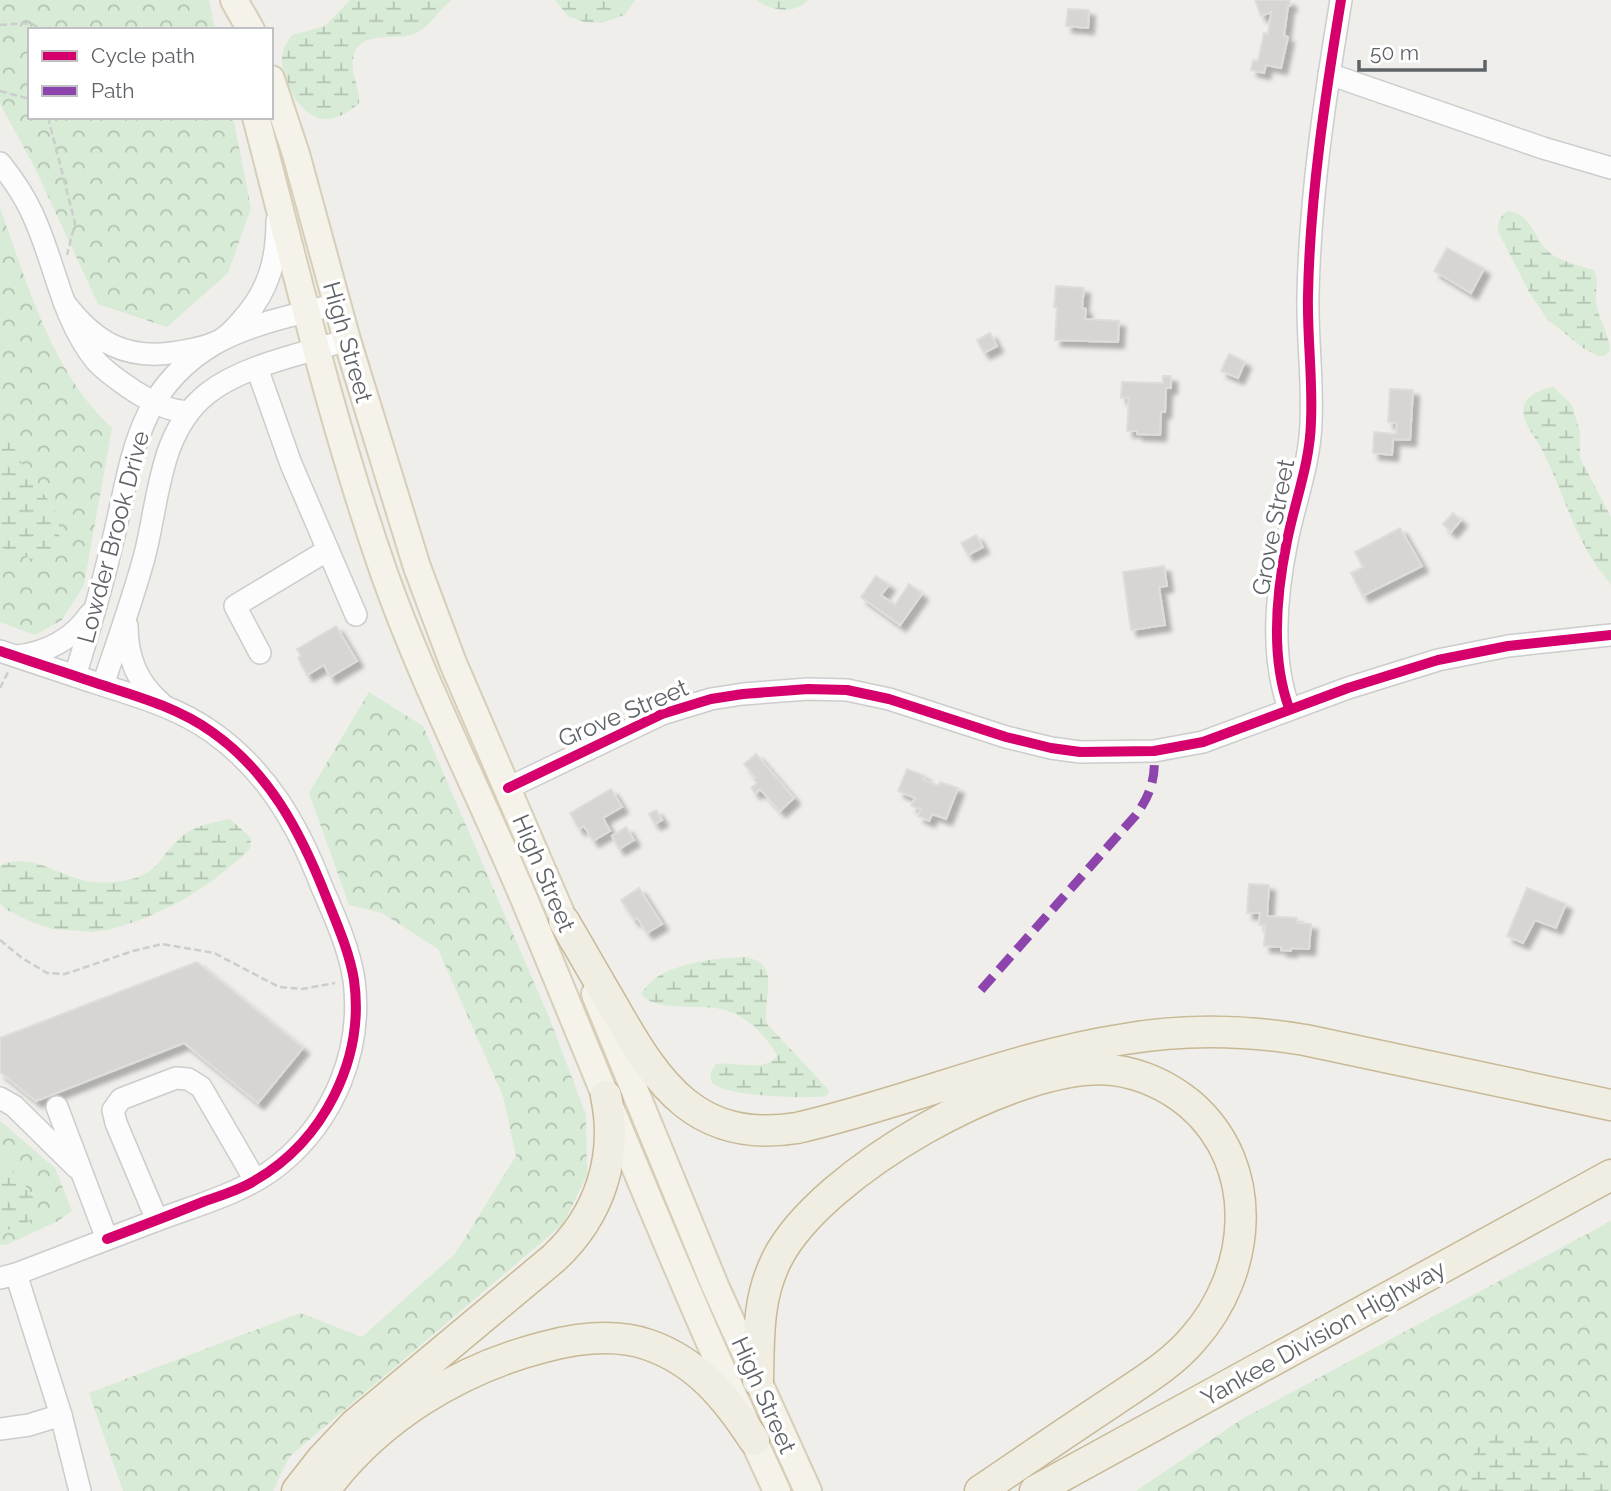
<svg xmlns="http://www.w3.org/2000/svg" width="1611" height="1491" viewBox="0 0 1611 1491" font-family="Raleway,sans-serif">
  <defs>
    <pattern id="forest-crowns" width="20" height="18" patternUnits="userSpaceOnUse" patternTransform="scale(1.75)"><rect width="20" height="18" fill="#d8ebd6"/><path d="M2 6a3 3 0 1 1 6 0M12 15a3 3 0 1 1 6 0" fill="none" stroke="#b2c2b1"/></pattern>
    <pattern id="wetland-marsh" width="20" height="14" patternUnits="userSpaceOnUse" patternTransform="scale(1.75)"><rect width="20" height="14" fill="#d8ebd6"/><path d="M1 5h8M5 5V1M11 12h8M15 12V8" fill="none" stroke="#b2c2b1"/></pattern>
    <filter id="shadow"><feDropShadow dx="6" dy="6" stdDeviation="2" flood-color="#0004"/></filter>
  </defs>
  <rect width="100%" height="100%" fill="#efeeea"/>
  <!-- forest -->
  <g fill="url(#forest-crowns)">
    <path d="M0,0H209L215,30H30V117H233L251,208L228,273L167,327L98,304L34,166L0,104Z"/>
    <path d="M0,208C28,284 51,372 112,428L84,585L62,620L35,635L0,622Z"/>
    <path d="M369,692L423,726L549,1017L586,1115L587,1175L563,1224L289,1457L273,1491H123L89,1393L300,1313L362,1337L455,1254L516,1156L503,1096L438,949L382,913L349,905L309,793Z"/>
    <path d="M0,1121L55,1168L72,1211L58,1221L6,1245H0Z"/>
    <path d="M1611,1221V1491H1136L1242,1419Z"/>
  </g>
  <!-- wetland -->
  <g fill="url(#wetland-marsh)">
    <path d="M350,0H452C439,9 431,26 416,33C397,42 360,29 354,55C349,72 360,86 359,103C350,111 341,117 330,119C304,123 281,82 282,60C282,51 286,43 292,35L325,26Z"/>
    <path d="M555,0H635L625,15L601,23L584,22L568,16Z"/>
    <path d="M756,0H808C793,15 773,11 756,0Z"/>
    <path d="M1508,211C1535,214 1534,246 1556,257C1567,263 1582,266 1594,270C1600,284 1595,288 1596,302C1598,319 1609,332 1610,350L1605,356H1599L1583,348L1547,319L1529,292L1498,231C1498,223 1500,215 1508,211Z"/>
    <path d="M1554,387L1572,405L1580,432V458L1611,517V585C1604,575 1595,565 1589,554C1570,521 1559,483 1542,450C1537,439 1523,424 1523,411C1523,396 1542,388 1554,387Z"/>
    <path d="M0,432C16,443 19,462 30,477C47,500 64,511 58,543C57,551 55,556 49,562L34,560L0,547Z"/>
    <path d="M230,819L251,838L250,848L243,856L212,881L181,901L143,919L112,929L93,932L53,929L31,922L5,909L0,902V866C29,851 55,874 83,880C92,883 105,883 115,882C165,877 155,855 188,832C200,824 216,822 230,819Z"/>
    <path d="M745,957C784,964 761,999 767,1024L828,1089L829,1093L825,1096C808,1099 716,1097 711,1080C709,1074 713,1068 716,1064C734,1061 765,1073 777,1056C767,1036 747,1016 725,1010C703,1003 651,1013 641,993C646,988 651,981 657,977C681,962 717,958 745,957Z"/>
    <path d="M0,1159C28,1187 65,1220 0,1231Z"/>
    <path d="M1505,1432C1542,1435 1573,1447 1606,1463L1611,1467V1491H1458C1480,1464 1463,1440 1505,1432Z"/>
  </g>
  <!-- building -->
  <g fill="#d6d5d3" stroke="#deddd9" stroke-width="2" filter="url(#shadow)">
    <path d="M1255,0H1289L1291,5L1288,6L1284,36L1288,37L1281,68L1266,65L1264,73L1251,70L1253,60L1258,61L1264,33L1268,34L1271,12L1261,16Z"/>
    <path d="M1068,9L1089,10L1088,28L1066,26Z"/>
    <path d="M1447,248L1484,269L1471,293L1434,271Z"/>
    <path d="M1056,286L1084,288L1082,308L1086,309L1085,319L1119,321L1118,342L1055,340L1057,307H1054Z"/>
    <path d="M990,333L997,346L984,353L977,340Z"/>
    <path d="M1229,354L1245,362L1238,378L1221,371Z"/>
    <path d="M1163,376H1171V388H1166L1165,412H1161L1160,435L1137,434V431H1127L1129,398H1121L1122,382L1163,383Z"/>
    <path d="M1390,389L1413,390L1410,440L1393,439L1392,455L1373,453L1374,432L1396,434L1397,423L1388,422Z"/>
    <path d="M1453,513L1461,520L1451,532L1443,524Z"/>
    <path d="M1400,528L1422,566L1363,596L1351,573L1363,567L1355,552Z"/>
    <path d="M976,535L983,547L968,555L961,543Z"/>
    <path d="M1164,566L1167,586L1159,587L1165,625L1131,630L1123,572Z"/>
    <path d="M876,576L889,585L881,595L895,605L909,584L922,594L900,625L861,597Z"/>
    <path d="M336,626L357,661L330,677L324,665L307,675L298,658L301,656L297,649Z"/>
    <path d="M756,754L794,798L780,811L760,789L755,793L751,788L757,783L754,780L756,778L744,764Z"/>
    <path d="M907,769L925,776L923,780L939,786L940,782L958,788L946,819L932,814L929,821L918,816L921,809L911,806L915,798L898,791Z"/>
    <path d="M611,789L622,807L603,818L610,831L593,841L584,826L579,829L570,813Z"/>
    <path d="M656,810L662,820L655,824L649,814Z"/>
    <path d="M626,827L634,840L619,849L612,836Z"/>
    <path d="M1249,884L1269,885L1267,916L1297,918V923L1311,924L1309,949L1291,948V951L1281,950V947L1264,946L1266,925H1259L1260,913H1247Z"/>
    <path d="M639,888L662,924L647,933L637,918L634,920L621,900Z"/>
    <path d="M1527,888L1566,904L1556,928L1535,920L1523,943L1507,936Z"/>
    <path d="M197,962L303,1048L258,1103L184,1043L36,1101L0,1072V1038Z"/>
  </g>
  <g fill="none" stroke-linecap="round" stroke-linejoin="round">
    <defs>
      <g id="minor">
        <path d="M1329,74L1543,148L1611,168"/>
        <path d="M0,163C12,178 24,195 32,213C55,261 61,318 96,361C107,373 121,382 134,391C152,402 168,411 189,412"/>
        <path d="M64,302C94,342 126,361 178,352C190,350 203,348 214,343C226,339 235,328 243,319C269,290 277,259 277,221"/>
        <path d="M257,368L291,464L328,550L235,606L260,653"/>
        <path d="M328,550L356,615"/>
        <path d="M127,626C127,657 137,683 161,703"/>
        <path d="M0,651C32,662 64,672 96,683C136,696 177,707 212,732C266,770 298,825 321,885C334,915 349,947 354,980C363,1050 334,1120 280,1164C246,1192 200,1204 160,1219C112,1237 64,1256 16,1274L0,1278"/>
        <path d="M17,656C46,653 73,639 90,614"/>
        <path d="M75,676C88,634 101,591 111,548C132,467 132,391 216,343C252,323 296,315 336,304"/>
        <path d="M103,685C117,643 132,601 144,558C159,502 158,432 208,393C244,365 303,354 347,340"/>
        <path d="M1289,708C1270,656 1276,595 1287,541C1295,501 1310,463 1311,422C1313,379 1307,337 1308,295C1310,196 1325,97 1341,0"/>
        <path d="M508,788L662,714L711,699L743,694L808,689L847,690L889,699L1006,737L1051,748L1080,752L1154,751L1203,742L1348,688L1438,660L1508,646L1611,635"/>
        <path d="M0,1098L14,1106L77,1168"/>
        <path d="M57,1107L107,1239"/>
        <path d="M157,1220L116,1123L113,1110L121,1099L176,1078L188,1079L201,1087L255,1180"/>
        <path d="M16,1274L61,1415L80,1491"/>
        <path d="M0,1429L29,1425L61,1415"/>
      </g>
      <g id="major">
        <path d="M234,0L251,30"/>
        <path d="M271,79L296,154L347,340L417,567L453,663L572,939"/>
        <path d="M256,117C296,270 332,424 384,573C425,689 483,799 530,913C610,1106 688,1301 777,1491"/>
        <path d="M595,994L716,1288L808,1491"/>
      </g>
      <g id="highway">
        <path d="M564,921C581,950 598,980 615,1009C658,1085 698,1144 797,1128C907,1103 1013,1056 1125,1039C1184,1029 1246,1030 1305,1040L1611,1105"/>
        <path d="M758,1381C759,1339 757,1298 777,1259C820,1173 1017,1060 1113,1070C1142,1074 1168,1086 1190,1104C1262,1166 1252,1273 1193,1339C1171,1365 1140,1383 1112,1402C1068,1431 1024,1461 980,1491"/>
        <path d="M297,1491L322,1459L354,1425L554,1258C599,1216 619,1158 606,1096"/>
        <path d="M324,1491C377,1419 458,1369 544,1347C578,1338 615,1333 649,1345C698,1362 727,1399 754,1440"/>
        <path d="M1035,1491L1611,1175"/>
      </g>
    </defs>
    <!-- minor casing -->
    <use href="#minor" stroke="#cbcccc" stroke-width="24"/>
    <!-- major casing -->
    <use href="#major" stroke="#d7ceb8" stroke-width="30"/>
    <!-- highway casing -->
    <use href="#highway" stroke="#c8b996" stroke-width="33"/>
    <!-- path -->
    <g stroke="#cacfcc" stroke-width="2.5" stroke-dasharray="7 3.5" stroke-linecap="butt">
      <path d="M0,25L30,23L43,30"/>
      <path d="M0,91L30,99"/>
      <path d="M48,117L75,223L67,255"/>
      <path d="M0,688L8,672"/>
      <path d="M0,940L22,958L47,973L65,974L133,951L162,944L214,953L279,987L302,989L335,983"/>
    </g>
    <!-- minor -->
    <use href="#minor" stroke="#fdfcfc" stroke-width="21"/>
    <!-- major -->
    <use href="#major" stroke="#f4f2e9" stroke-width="26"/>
    <!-- highway -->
    <use href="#highway" stroke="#f0ede3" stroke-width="30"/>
    <!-- quiet -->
    <path stroke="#8e44ad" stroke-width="9" stroke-dasharray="18 9" stroke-linecap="butt" d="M981,990L1136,815C1151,794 1156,777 1154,751"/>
    <defs>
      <g id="cycleway">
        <path d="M0,651C32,662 64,672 96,683C136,696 177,707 212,732C269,772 300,831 325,894C336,922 349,950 354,980C365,1059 324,1141 254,1181C239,1190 222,1195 205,1201C173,1214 139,1227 107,1239"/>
        <path d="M1289,708C1270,656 1276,595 1287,541C1295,501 1310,463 1311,422C1313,379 1307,337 1308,295C1310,196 1325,97 1341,0"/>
        <path d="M508,788L662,714L711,699L743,694L808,689L847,690L889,699L1006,737L1051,748L1080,752L1154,751L1203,742L1348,688L1438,660L1508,646L1611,635"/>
      </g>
    </defs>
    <!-- cycleway casing -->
    <use href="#cycleway" stroke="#fff" stroke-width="15"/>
    <!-- cycleway -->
    <use href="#cycleway" stroke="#d6006c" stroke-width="10"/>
  </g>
  <g text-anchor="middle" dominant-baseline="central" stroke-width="7" stroke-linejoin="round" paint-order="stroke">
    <!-- street labels -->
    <g font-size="24" fill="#5f6368" stroke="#fff">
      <text transform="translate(348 342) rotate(74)">High Street</text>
      <text transform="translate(1273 527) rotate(-79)">Grove Street</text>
      <text transform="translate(113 537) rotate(-75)">Lowder Brook Drive</text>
      <text transform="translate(623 713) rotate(-23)">Grove Street</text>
      <text transform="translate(544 873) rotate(67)">High Street</text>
      <text transform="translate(1323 1333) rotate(-29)">Yankee Division Highway</text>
      <text transform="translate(764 1395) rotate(66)">High Street</text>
    </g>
  </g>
  <!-- legend -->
  <rect x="28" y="28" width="245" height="91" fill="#ffffff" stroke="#bfc1c3" stroke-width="2"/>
  <rect x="42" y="51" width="35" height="10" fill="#d6006c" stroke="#bfc1c3" stroke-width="2"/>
  <text x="91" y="63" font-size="21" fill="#5f6368">Cycle path</text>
  <rect x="42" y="86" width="35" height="10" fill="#8e44ad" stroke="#bfc1c3" stroke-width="2"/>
  <text x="91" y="98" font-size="21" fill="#5f6368">Path</text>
  <!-- scale -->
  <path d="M1359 60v10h126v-10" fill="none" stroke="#5f6368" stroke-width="3.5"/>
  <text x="1370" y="60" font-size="21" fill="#5f6368" stroke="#ffffff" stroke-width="5" paint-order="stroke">50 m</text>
</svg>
